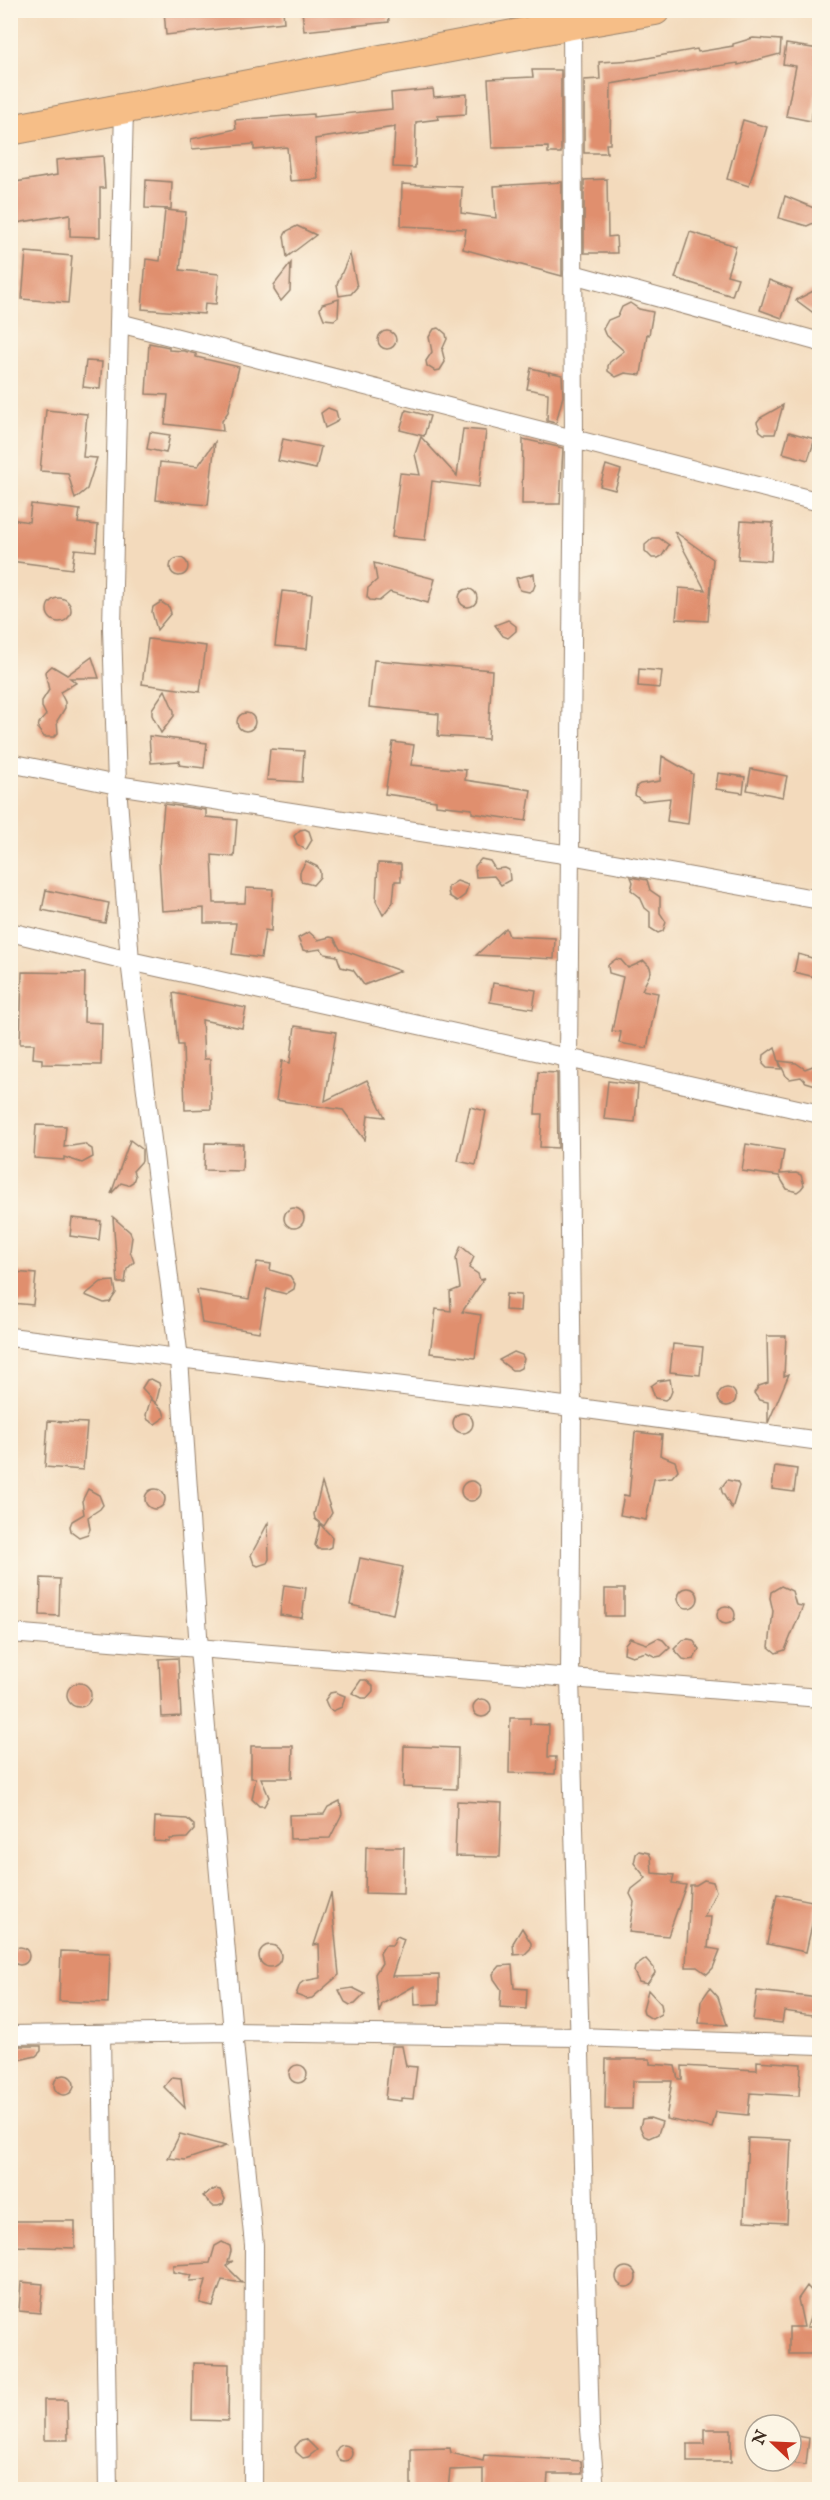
<svg xmlns="http://www.w3.org/2000/svg" width="830" height="2500" viewBox="0 0 830 2500" font-family="'IM FELL English',serif">
  <rect width="100%" height="100%" fill="#fcf5e5"/>
  <filter id="ink" filterUnits="userSpaceOnUse"><feTurbulence type="fractalNoise" baseFrequency=".0167" numOctaves="2"/><feDisplacementMap in="SourceGraphic" scale="12" xChannelSelector="R" yChannelSelector="G"/><feConvolveMatrix kernelMatrix="1 2 1 2 8 2 1 2 1" color-interpolation-filters="sRGB"/></filter>
  <filter id="wash" filterUnits="userSpaceOnUse"><feTurbulence type="fractalNoise" baseFrequency=".008" numOctaves="4" result="noise"/><feDisplacementMap in="SourceGraphic" scale="24" xChannelSelector="R" yChannelSelector="G"/><feGaussianBlur stdDeviation="1.35" result="paint"/><feColorMatrix in="noise" values="0 0 0 0 0 0 0 0 0 0 0 0 0 0 0 0 0 1.4 0 .05"/><feComposite in="paint" operator="in"/></filter>
  <g filter="url(#wash)">
    <rect width="100%" height="100%" fill="#f3dabc"/>
    <g id="blocks">
      <!-- building -->
      <g fill="#e08f6e">
        <path d="M164,10H283L284,22L166,35Z"/>
        <path d="M302,10H388L389,22L304,31Z"/>
        <path d="M753,38L781,40L780,54L738,65V63L691,70L611,84L610,144H606L607,153H584V80L600,79L599,62L636,60L697,49L698,52L733,46V44Z"/>
        <path d="M786,44L819,49V75L811,121L786,116L796,66L783,64Z"/>
        <path d="M532,70H561V153H548V147L492,148L488,79L533,77Z"/>
        <path d="M433,89L434,97L467,94L466,114L438,116L439,119L416,122L415,168L393,167L395,127L315,139L318,179L290,181L287,147L254,150V144L192,149L191,139L236,129L235,120L313,114V117L392,109L391,93Z"/>
        <path d="M743,120L767,127L749,186L727,179Z"/>
        <path d="M103,156L105,188H100V237L70,236V214L10,224V183L57,175L56,160Z"/>
        <path d="M607,179L608,237L616,236L617,253H584V180Z"/>
        <path d="M146,180L172,182L171,209L145,208Z"/>
        <path d="M562,182V276L463,249L466,229L401,226L402,184L462,187L461,213L496,218L494,186Z"/>
        <path d="M785,196L814,208L817,212L816,222L807,226L779,218Z"/>
        <path d="M165,210L186,212L180,270L219,274L216,304L205,303L204,314L142,309L146,259L160,261Z"/>
        <path d="M297,226L316,235L287,257L284,236L287,231Z"/>
        <path d="M690,232L736,246L727,275L738,278L732,296L675,278Z"/>
        <path d="M26,252L72,256L68,303L22,299Z"/>
        <path d="M350,254L357,287L351,294L339,296L337,284Z"/>
        <path d="M291,263L290,291L281,301L274,290V285Z"/>
        <path d="M769,280L792,289L782,318L760,310Z"/>
        <path d="M819,288V317L796,300Z"/>
        <path d="M339,299L338,317L334,320L324,319L320,309L322,304Z"/>
        <path d="M630,303L639,309L653,312L649,335L647,334L641,375L625,373L616,377L608,371V366L610,362L624,351L605,334L603,329L608,320L618,316L622,307Z"/>
        <path d="M439,328L446,334L447,339L442,350L445,362L440,370L435,371L427,366L426,361L432,352L429,337L434,329Z"/>
        <circle cx="387" cy="340" r="9"/>
        <path d="M149,343L169,347V350L184,351L196,354V357L239,367L228,412L222,421L223,431L165,424L168,395L146,394Z"/>
        <path d="M86,361L102,362L100,389L83,387Z"/>
        <path d="M531,368L547,372L549,374V372L562,375L563,396L556,423L547,421L548,393L527,389Z"/>
        <path d="M783,405L775,434H764L760,431L757,422L760,418Z"/>
        <path d="M328,408L336,411L338,419L335,423L325,428L321,413Z"/>
        <path d="M46,410L87,414L83,457L97,458L87,489L75,499L68,473L40,471Z"/>
        <path d="M406,410L430,416L424,436L400,430Z"/>
        <path d="M463,429L486,431L479,487L432,481L425,540L392,537L400,473L420,475L415,454L421,437L457,476Z"/>
        <path d="M150,432L170,435L166,453L147,449Z"/>
        <path d="M789,432L815,439L808,460L783,453Z"/>
        <path d="M283,439L321,447L316,469L278,461Z"/>
        <path d="M523,439L563,448L560,504H522Z"/>
        <path d="M215,442L208,505L156,500L160,462L198,466Z"/>
        <path d="M606,465L621,470L615,490L600,486Z"/>
        <path d="M31,504L80,510L78,523L98,525L96,551L75,549L72,569L10,561V519L29,522Z"/>
        <path d="M741,521L773,523L771,561L738,559Z"/>
        <path d="M674,531L713,559L708,621L676,619L679,588L705,590Z"/>
        <path d="M653,538H659L669,545L662,556L658,558H652L645,551V545Z"/>
        <circle cx="179" cy="567" r="9"/>
        <path d="M374,563L435,579L428,603L390,592L379,601L370,600L367,597L368,588L377,580Z"/>
        <path d="M534,574L535,585L533,590L529,592L520,590L516,578Z"/>
        <circle cx="468" cy="598" r="9"/>
        <path d="M282,591L312,594L307,649L275,646Z"/>
        <circle cx="59" cy="610" r="12"/>
        <path d="M161,602L169,607L171,613L157,630L152,612L153,607Z"/>
        <path d="M508,620L516,626V631L508,638L503,636L495,625Z"/>
        <path d="M148,639L206,646L200,692L142,684Z"/>
        <path d="M92,657L99,678H70L76,683L60,692L65,702V708L57,721L58,733L54,737H44L38,729L39,723L46,715L42,707V701L49,690L45,672L52,666L67,675Z"/>
        <path d="M374,660L492,670L488,739L438,736L439,714L369,707Z"/>
        <path d="M639,669L662,671L660,688L638,686Z"/>
        <path d="M165,690L174,711V716L161,733L152,715V709Z"/>
        <circle cx="246" cy="722" r="9"/>
        <path d="M149,736L207,743L204,768L179,765L180,761L151,763Z"/>
        <path d="M393,742L414,745L411,765L466,770L465,780L531,790L526,821L472,813V809L436,805V801L385,794Z"/>
        <path d="M270,749L304,751L302,782L267,780Z"/>
        <path d="M662,756L693,774L688,824L667,821L670,798L642,801L635,795L637,786L640,784L660,781Z"/>
        <path d="M751,769L787,776L783,797L747,790Z"/>
        <path d="M718,773L745,777L743,793L716,789Z"/>
        <path d="M164,804L206,810V817L237,820L234,857L212,855L214,903H245L246,888L273,889L271,931L265,930L261,958L232,954L236,923H204V908L162,911L159,861Z"/>
        <path d="M305,829L309,831L312,840L306,850L297,844L294,836L300,830Z"/>
        <path d="M481,859L490,861L495,869L505,868L509,870L510,880L501,885L494,876L476,877L475,866Z"/>
        <path d="M306,861L318,867L320,872V877L313,885L302,882L300,877V872Z"/>
        <path d="M378,863L401,864V881H395L393,902L383,915L376,901Z"/>
        <path d="M631,877L647,880L650,890L660,897V913L666,922L663,931L658,933L650,928V912L645,908L640,897L631,890L633,882Z"/>
        <path d="M457,881L468,885L465,895L457,901L449,896L448,891V887Z"/>
        <path d="M46,890L109,903L105,923L42,910Z"/>
        <path d="M506,928L509,936L555,938L554,959L476,955Z"/>
        <path d="M309,932L318,940L330,937L334,938L340,949L400,971L364,985L353,970L341,967L337,956L325,954L321,949L307,951L303,950L298,938Z"/>
        <path d="M798,954L819,960L815,977L794,972Z"/>
        <path d="M616,959L621,960L628,968L644,961L650,967L651,972L642,990L658,993L647,1048L619,1043L621,1032L612,1031L623,977L609,973L608,965Z"/>
        <path d="M22,972L85,973L84,1022L102,1023L101,1065L42,1064V1059L33,1058L34,1044H20Z"/>
        <path d="M493,983L536,990L533,1009L490,1002Z"/>
        <path d="M173,993L246,1008L242,1028L202,1020L204,1059H210L211,1109L185,1110L183,1045H178Z"/>
        <path d="M295,1026L336,1032L325,1101L367,1080L385,1117L368,1115L365,1140L343,1110L276,1100L282,1061L290,1063Z"/>
        <path d="M775,1047L781,1069L767,1068L763,1064L764,1055Z"/>
        <path d="M779,1061L796,1063L805,1069L813,1066L818,1072L819,1086L806,1082L801,1077L790,1079L786,1076Z"/>
        <path d="M538,1072L557,1073L558,1148L540,1147L542,1114H535Z"/>
        <path d="M608,1081L638,1085L635,1122L604,1119Z"/>
        <path d="M470,1107L486,1111L476,1165L458,1161Z"/>
        <path d="M36,1125L66,1126L64,1147L84,1144L92,1149L93,1157L82,1163L64,1157V1160L34,1158Z"/>
        <path d="M130,1140L142,1149V1161L133,1171L135,1176L133,1182L128,1185L121,1183L111,1194Z"/>
        <path d="M205,1143L243,1144L242,1171L204,1170Z"/>
        <path d="M746,1144L784,1150L780,1174L796,1173L801,1175L804,1185L801,1189L797,1192L787,1189L779,1176L742,1171Z"/>
        <circle cx="294" cy="1218" r="10"/>
        <path d="M113,1217L130,1232L132,1237L130,1251L134,1262L127,1269L125,1283H118Z"/>
        <path d="M72,1218L101,1221L99,1240L70,1236Z"/>
        <path d="M461,1246L474,1257L469,1268L478,1274L480,1280L484,1279L462,1312L481,1315L475,1358L430,1353L436,1309L451,1311L450,1292L460,1288L456,1258Z"/>
        <path d="M257,1262L271,1264L270,1270L290,1276L295,1284L294,1289L286,1294L267,1289L259,1332L202,1323L197,1290L249,1299Z"/>
        <path d="M14,1272L36,1274L33,1305L11,1303Z"/>
        <path d="M114,1281L116,1293L110,1302L104,1303L85,1295L101,1282Z"/>
        <path d="M506,1294L521,1295L520,1311L505,1310Z"/>
        <path d="M767,1336H786L784,1376L789,1374L768,1423V1402L759,1400L754,1393L759,1386L768,1383Z"/>
        <path d="M673,1344L703,1347L700,1375L670,1372Z"/>
        <path d="M514,1352L522,1355L524,1359L521,1368L517,1370H512L499,1360Z"/>
        <path d="M151,1379L159,1383L160,1387L156,1403L151,1399L163,1410L165,1417L155,1424L148,1420L146,1415L151,1398L142,1388L147,1380Z"/>
        <path d="M670,1379L672,1391L670,1396L665,1400L655,1398L651,1386L658,1381Z"/>
        <circle cx="727" cy="1397" r="9"/>
        <circle cx="463" cy="1423" r="10"/>
        <path d="M48,1421L87,1423L83,1470L45,1467Z"/>
        <path d="M635,1432L662,1435L660,1455L675,1461L678,1470L672,1477L654,1479L646,1520L620,1515L624,1495L629,1496Z"/>
        <path d="M775,1466L797,1469L794,1492L772,1489Z"/>
        <path d="M727,1480L737,1482L739,1486L732,1509L722,1492L721,1488Z"/>
        <circle cx="471" cy="1491" r="10"/>
        <path d="M322,1483L332,1513L324,1526L315,1519L314,1514Z"/>
        <path d="M88,1489L99,1495L103,1505L100,1509L88,1517L90,1529L88,1534L79,1537L71,1531L70,1526L72,1521L84,1514L82,1501Z"/>
        <circle cx="155" cy="1499" r="10"/>
        <path d="M268,1523L269,1559L267,1563L258,1566L254,1564L251,1555Z"/>
        <path d="M320,1524L332,1537L331,1547L327,1549H318L315,1545Z"/>
        <path d="M360,1558L403,1567L393,1614L350,1605Z"/>
        <path d="M41,1578L60,1579L59,1616L40,1615Z"/>
        <path d="M284,1585L306,1588L302,1618L280,1615Z"/>
        <path d="M781,1586L792,1591L796,1605L803,1606L785,1650L776,1653L769,1647L773,1611L770,1598L771,1592Z"/>
        <circle cx="688" cy="1598" r="10"/>
        <rect x="605" y="1589" width="19" height="27"/>
        <circle cx="726" cy="1615" r="9"/>
        <path d="M630,1638L647,1644L658,1638L663,1640L670,1648L661,1656L656,1657L646,1652L632,1656L624,1653L625,1644Z"/>
        <path d="M688,1639L693,1640L699,1649L694,1659L688,1660L683,1659L674,1649L683,1640Z"/>
        <path d="M178,1658L181,1716L162,1717L159,1659Z"/>
        <path d="M361,1680H366L373,1686V1691L367,1698H362L352,1693Z"/>
        <circle cx="79" cy="1695" r="12"/>
        <path d="M335,1692L345,1696L342,1707L333,1711L329,1709L325,1700L330,1693Z"/>
        <circle cx="482" cy="1708" r="9"/>
        <path d="M510,1718H530V1724L549,1725L548,1757H556L555,1774L509,1773Z"/>
        <path d="M251,1746H293L292,1778H261L269,1797L264,1806H259L252,1799L256,1778H251Z"/>
        <path d="M404,1746L458,1748L457,1789L403,1787Z"/>
        <path d="M340,1801L342,1814L330,1838L290,1839L289,1815L324,1814L328,1807Z"/>
        <path d="M457,1801L502,1803L500,1857L455,1856Z"/>
        <path d="M155,1817L187,1819L194,1825V1830L187,1838L170,1839V1842L154,1841Z"/>
        <path d="M366,1847H404L403,1894L365,1893Z"/>
        <path d="M639,1851L649,1853L651,1857L652,1873L674,1875L672,1883L686,1885L668,1936L629,1932L634,1902L630,1894L632,1889L646,1878L634,1863L636,1854Z"/>
        <path d="M704,1880L713,1882L716,1891L704,1917H711L708,1948L720,1950L713,1968L707,1974L697,1967H686L690,1885H696Z"/>
        <path d="M331,1893L339,1975L312,1998L307,1999L296,1995L300,1984L304,1981L320,1978L319,1944L314,1945Z"/>
        <path d="M777,1894L817,1902L806,1952L767,1944Z"/>
        <path d="M522,1928L531,1943V1948L525,1954L514,1955L513,1943Z"/>
        <path d="M397,1936L404,1939L392,1976L439,1975V2004L415,2005L414,1986L382,2004L379,2013L375,1974L382,1963L380,1953L385,1945H392Z"/>
        <circle cx="270" cy="1956" r="11"/>
        <circle cx="20" cy="1956" r="9"/>
        <path d="M61,1951L110,1953L108,2003L59,2001Z"/>
        <path d="M646,1959L654,1968L655,1973L647,1984L639,1982L634,1972L635,1967Z"/>
        <path d="M512,1965L514,1988L527,1989L526,2009L500,2007L501,1989L494,1979L493,1974L500,1966Z"/>
        <path d="M353,1988L365,1994L355,2004L350,2005L345,2002L339,1990Z"/>
        <path d="M710,1988L718,1997L727,2025L699,2023L701,2001Z"/>
        <path d="M648,1990L661,2004L662,2009L661,2014L652,2019L644,2014L643,2009Z"/>
        <path d="M757,1991L819,1998V2016L784,2011L782,2023L753,2020Z"/>
        <path d="M19,2046H41V2051L36,2056L10,2062V2055Z"/>
        <path d="M391,2046H402L406,2066L417,2067L413,2099L401,2098V2101L385,2099Z"/>
        <path d="M606,2059H650V2064L675,2066L678,2079H682V2066L757,2070V2061L801,2064L799,2096L750,2093L748,2115L716,2112L712,2128L666,2119L672,2081H633L632,2109H605Z"/>
        <circle cx="298" cy="2074" r="9"/>
        <circle cx="64" cy="2085" r="10"/>
        <path d="M172,2077L181,2078L185,2108L164,2087Z"/>
        <path d="M650,2118L662,2122L658,2134L649,2138L644,2136L640,2127L642,2119Z"/>
        <path d="M180,2134L226,2146L185,2160L168,2158Z"/>
        <path d="M748,2138L791,2140L787,2223L744,2221Z"/>
        <path d="M215,2189L220,2190L225,2199L223,2204L218,2206H213L203,2196Z"/>
        <path d="M10,2221H75V2248L10,2246Z"/>
        <path d="M222,2242L230,2246L231,2251L228,2262L233,2261L226,2266L243,2283L222,2280L213,2306L200,2303L206,2280L190,2281L192,2275L173,2272V2265L210,2263L215,2246Z"/>
        <circle cx="626" cy="2277" r="10"/>
        <path d="M21,2282L43,2284L40,2313L19,2311Z"/>
        <path d="M807,2286L815,2295L816,2300L807,2327H815V2354H789V2327H804L798,2299Z"/>
        <path d="M193,2363L229,2364L228,2421L192,2420Z"/>
        <path d="M44,2400H67L68,2440H44Z"/>
        <path d="M704,2429H731V2462H687V2444H704Z"/>
        <path d="M791,2435L809,2438L806,2465L791,2463Z"/>
        <path d="M306,2439L317,2450L308,2457L303,2458L296,2452L295,2447L301,2440Z"/>
        <circle cx="344" cy="2453" r="8"/>
        <path d="M450,2448L451,2453L483,2461L484,2455L581,2461L582,2474H548L547,2488L483,2487V2469L450,2470L448,2490H411V2449Z"/>
      </g>
    </g>
  </g>
  <g filter="url(#ink)">
    <use href="#blocks" fill-opacity="0" stroke="#97826d" stroke-width="1.5"/>
    <g fill="none" stroke-linecap="round" stroke-linejoin="round">
      <defs>
        <g id="minor">
          <path d="M572,17L574,438L568,1057L572,1407L570,1677L590,2429L595,2490"/>
          <path d="M124,108L112,628L117,785L130,961L179,1359L199,1649L233,2032L254,2245L253,2490"/>
          <path d="M573,274L820,342"/>
          <path d="M119,323L820,502"/>
          <path d="M10,763L117,785L570,855L820,900"/>
          <path d="M10,932L130,961L820,1114"/>
          <path d="M10,1337L572,1407L820,1441"/>
          <path d="M10,1633L820,1698"/>
          <path d="M101,2034L108,2490"/>
          <path d="M10,2035L233,2032L578,2037L820,2045"/>
        </g>
        <path id="trunk" d="M10,130L572,24L655,10"/>
      </defs>
      <!-- minor casing -->
      <use href="#minor" stroke="#97826d" stroke-width="20"/>
      <!-- trunk casing -->
      <use href="#trunk" stroke="#97826d" stroke-width="32"/>
      <!-- minor -->
      <use href="#minor" stroke="#fff" stroke-width="18"/>
      <!-- trunk -->
      <use href="#trunk" stroke="#f6be87" stroke-width="30"/>
    </g>
  </g>
  <!-- margin -->
  <rect width="830" height="2500" fill="none" stroke="#fcf5e5" stroke-width="36"/>
  <!-- north arrow -->
  <g transform="translate(773 2443) rotate(293)"><circle r="28" fill="#fcf5e5" stroke="#afa495" stroke-width="1.5"/>
  <path d="M0-4.5L10 22L0 15L-10 22Z" fill="#c8321e"/>
  <text y="-9" font-size="16" font-weight="bold" text-anchor="middle" fill="#3b2a1e">N</text>
  </g>
</svg>
